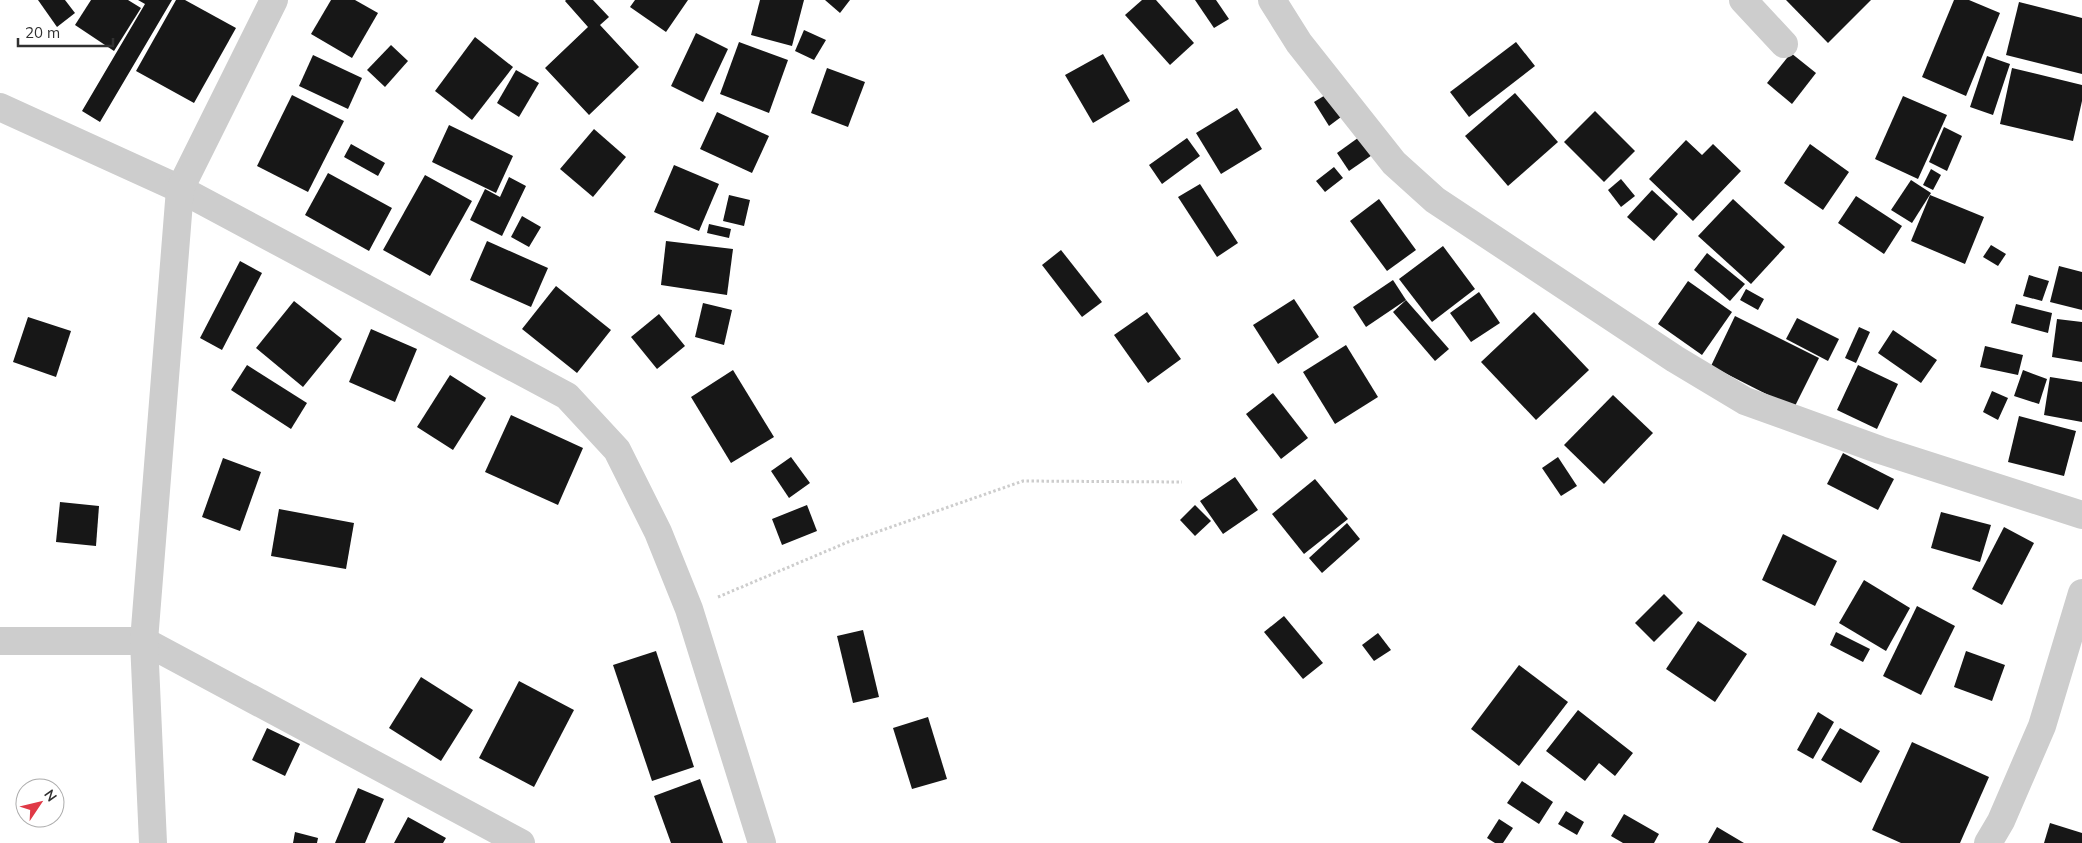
<svg xmlns="http://www.w3.org/2000/svg" width="2082" height="843" viewBox="0 0 2082 843" font-family="Mulish,sans-serif">
  <rect width="100%" height="100%" fill="#fff"/>
  <!-- building -->
  <g fill="#171717">
    <path d="M38,0H65L75,13L57,27Z"/>
    <path d="M91,0H128L141,8L114,51L75,25Z"/>
    <path d="M138,0H172L100,122L82,111L145,4Z"/>
    <path d="M176,0H185L236,28L194,103L136,71Z"/>
    <path d="M331,0H355L378,13L352,58L311,34Z"/>
    <path d="M566,0H593L609,17L600,25L639,67L589,115L545,68L588,27L565,1Z"/>
    <path d="M635,0H688L666,32L630,7Z"/>
    <path d="M760,0H804L792,46L751,35Z"/>
    <path d="M825,0H850L840,13Z"/>
    <path d="M1142,0H1156L1194,43L1170,65L1125,15Z"/>
    <path d="M1195,0H1216L1229,19L1214,28Z"/>
    <path d="M1786,0H1871L1828,43Z"/>
    <path d="M1954,0H1969L2000,13L1966,96L1922,77Z"/>
    <path d="M2019,2L2082,18V74L2006,55Z"/>
    <path d="M804,30L826,40L814,60L795,51Z"/>
    <path d="M696,33L728,49L703,102L671,86Z"/>
    <path d="M475,37L513,67L472,120L435,91Z"/>
    <path d="M739,42L788,60L769,113L720,94Z"/>
    <path d="M1516,42L1535,66L1469,117L1450,92Z"/>
    <path d="M391,45L408,61L385,87L367,70Z"/>
    <path d="M1791,53L1816,73L1792,104L1767,83Z"/>
    <path d="M1103,54L1130,101L1093,123L1065,75Z"/>
    <path d="M313,55L362,78L348,109L299,86Z"/>
    <path d="M1987,56L2010,64L1993,115L1970,107Z"/>
    <path d="M827,68L865,82L848,127L811,113Z"/>
    <path d="M2012,68L2082,85V101L2073,141L2000,124Z"/>
    <path d="M516,70L539,83L519,117L497,103Z"/>
    <path d="M1515,93L1558,142L1508,186L1465,136Z"/>
    <path d="M1327,94L1341,117L1329,126L1314,102Z"/>
    <path d="M292,95L344,121L308,192L257,166Z"/>
    <path d="M1903,96L1947,115L1918,179L1875,159Z"/>
    <path d="M1237,108L1262,149L1221,174L1196,133Z"/>
    <path d="M1595,111L1635,151L1604,182L1564,142Z"/>
    <path d="M717,112L769,136L752,173L700,149Z"/>
    <path d="M449,125L513,156L496,193L432,162Z"/>
    <path d="M1944,127L1962,136L1947,171L1929,162Z"/>
    <path d="M594,129L626,157L593,197L560,169Z"/>
    <path d="M1362,135L1375,153L1349,171L1337,153Z"/>
    <path d="M1187,138L1200,156L1162,184L1149,165Z"/>
    <path d="M1686,140L1702,155L1713,144L1741,171L1693,221L1649,179Z"/>
    <path d="M351,144L385,163L378,176L344,157Z"/>
    <path d="M1810,144L1849,172L1823,210L1784,183Z"/>
    <path d="M674,165L719,184L699,231L654,212Z"/>
    <path d="M1334,167L1343,178L1325,192L1316,181Z"/>
    <path d="M1931,169L1941,175L1933,190L1923,185Z"/>
    <path d="M328,173L392,208L369,251L305,215Z"/>
    <path d="M425,175L472,201L430,276L383,250Z"/>
    <path d="M509,177L526,186L502,236L470,220L485,189L500,197Z"/>
    <path d="M1621,179L1635,196L1621,207L1608,190Z"/>
    <path d="M1911,180L1931,193L1912,223L1891,210Z"/>
    <path d="M1200,184L1238,243L1217,257L1178,197Z"/>
    <path d="M1652,190L1678,214L1654,241L1627,217Z"/>
    <path d="M729,195L750,200L744,226L723,221Z"/>
    <path d="M1930,195L1984,217L1965,264L1911,241Z"/>
    <path d="M1856,196L1902,226L1884,254L1838,223Z"/>
    <path d="M1379,199L1416,250L1387,271L1350,221Z"/>
    <path d="M1733,199L1785,247L1751,284L1698,236Z"/>
    <path d="M522,216L541,227L529,247L511,237Z"/>
    <path d="M709,224L731,229L729,238L707,233Z"/>
    <path d="M487,241L548,268L531,307L470,280Z"/>
    <path d="M666,241L733,249L727,295L661,285Z"/>
    <path d="M1991,245L2006,254L1998,266L1983,257Z"/>
    <path d="M1443,246L1475,289L1432,322L1399,279Z"/>
    <path d="M1061,250L1102,302L1082,317L1042,265Z"/>
    <path d="M1707,253L1745,284L1730,301L1694,270Z"/>
    <path d="M240,261L262,273L222,350L200,338Z"/>
    <path d="M2059,266L2082,272V310L2050,302Z"/>
    <path d="M2029,275L2049,281L2042,301L2023,296Z"/>
    <path d="M1393,280L1406,300L1366,327L1353,307Z"/>
    <path d="M1688,281L1732,312L1702,355L1658,324Z"/>
    <path d="M556,286L611,330L577,373L522,329Z"/>
    <path d="M1746,289L1764,299L1758,310L1740,300Z"/>
    <path d="M1479,292L1500,323L1471,342L1450,313Z"/>
    <path d="M1294,299L1319,337L1278,364L1253,325Z"/>
    <path d="M1406,300L1449,349L1435,361L1393,312Z"/>
    <path d="M294,301L342,339L303,387L256,348Z"/>
    <path d="M703,303L732,310L724,345L695,337Z"/>
    <path d="M2016,304L2052,313L2048,333L2011,323Z"/>
    <path d="M1147,312L1181,359L1148,383L1114,335Z"/>
    <path d="M1534,312L1589,370L1536,420L1481,362Z"/>
    <path d="M659,314L685,346L657,369L631,337Z"/>
    <path d="M1735,316L1819,358L1794,408L1711,366Z"/>
    <path d="M28,317L71,331L56,377L13,362Z"/>
    <path d="M1797,318L1839,339L1828,361L1786,339Z"/>
    <path d="M2057,319L2082,322V362L2052,357Z"/>
    <path d="M1859,327L1870,332L1856,363L1845,358Z"/>
    <path d="M371,329L417,349L395,402L349,382Z"/>
    <path d="M1893,330L1937,360L1921,383L1878,353Z"/>
    <path d="M1346,345L1378,397L1335,424L1303,372Z"/>
    <path d="M1985,346L2023,355L2018,375L1980,367Z"/>
    <path d="M247,365L307,403L291,429L231,390Z"/>
    <path d="M1858,365L1898,384L1877,429L1837,410Z"/>
    <path d="M733,370L774,437L731,463L691,397Z"/>
    <path d="M2023,370L2047,379L2039,404L2014,396Z"/>
    <path d="M450,375L486,398L453,450L417,427Z"/>
    <path d="M2050,377L2082,382V422L2044,415Z"/>
    <path d="M1992,391L2008,398L1998,420L1983,412Z"/>
    <path d="M1273,393L1308,438L1281,459L1246,414Z"/>
    <path d="M1613,395L1653,433L1604,484L1564,445Z"/>
    <path d="M511,415L583,448L558,505L485,472Z"/>
    <path d="M2019,416L2076,431L2064,476L2008,462Z"/>
    <path d="M1843,453L1894,479L1878,510L1827,484Z"/>
    <path d="M791,457L810,483L789,498L771,471Z"/>
    <path d="M1558,457L1577,486L1561,496L1542,468Z"/>
    <path d="M223,458L261,472L240,531L202,517Z"/>
    <path d="M1235,477L1258,510L1223,534L1200,501Z"/>
    <path d="M1315,479L1348,519L1304,554L1272,514Z"/>
    <path d="M60,502L99,506L96,546L56,542Z"/>
    <path d="M807,505L817,531L782,545L772,519Z"/>
    <path d="M1195,505L1211,521L1195,536L1180,520Z"/>
    <path d="M279,509L354,523L346,569L271,556Z"/>
    <path d="M1941,512L1991,525L1980,562L1931,548Z"/>
    <path d="M1347,523L1360,539L1322,573L1309,558Z"/>
    <path d="M2004,527L2034,543L2002,605L1972,589Z"/>
    <path d="M1783,534L1837,561L1815,606L1762,580Z"/>
    <path d="M1864,580L1910,608L1886,651L1839,623Z"/>
    <path d="M1664,594L1683,613L1654,642L1635,623Z"/>
    <path d="M1917,606L1955,626L1921,695L1883,676Z"/>
    <path d="M1284,616L1323,663L1303,679L1264,632Z"/>
    <path d="M1698,621L1747,654L1715,702L1666,669Z"/>
    <path d="M863,630L879,697L853,703L837,636Z"/>
    <path d="M1836,632L1870,649L1863,662L1830,645Z"/>
    <path d="M1378,633L1391,650L1374,661L1362,645Z"/>
    <path d="M656,651L694,767L652,781L613,665Z"/>
    <path d="M1966,651L2005,665L1992,701L1954,687Z"/>
    <path d="M1519,665L1568,702L1519,766L1471,729Z"/>
    <path d="M421,677L473,710L441,761L389,728Z"/>
    <path d="M519,681L574,710L534,787L479,758Z"/>
    <path d="M1578,710L1633,753L1615,776L1599,763L1585,781L1546,751Z"/>
    <path d="M1818,712L1834,722L1813,759L1797,750Z"/>
    <path d="M928,717L947,779L912,789L893,728Z"/>
    <path d="M267,728L300,744L285,776L252,760Z"/>
    <path d="M1840,728L1880,751L1861,783L1821,760Z"/>
    <path d="M1912,742L1989,777L1960,843H1901L1872,830Z"/>
    <path d="M700,779L723,843H671L654,796Z"/>
    <path d="M1522,781L1553,802L1539,824L1507,803Z"/>
    <path d="M358,788L384,799L365,843H335Z"/>
    <path d="M1566,811L1584,822L1577,835L1558,824Z"/>
    <path d="M1624,814L1659,834L1654,843H1623L1611,836Z"/>
    <path d="M408,817L446,838L443,843H394Z"/>
    <path d="M1499,819L1513,828L1503,843H1495L1487,838Z"/>
    <path d="M2050,823L2082,833V843H2044Z"/>
    <path d="M1717,827L1744,843H1708Z"/>
    <path d="M295,832L318,838L317,843H293Z"/>
  </g>
  <g fill="none" stroke-linecap="round" stroke-linejoin="round">
    <!-- path -->
    <path stroke="#cdcdcd" stroke-width="3" stroke-dasharray="2.5 2.5" stroke-linecap="butt" d="M718,597L848,542L1023,481L1182,482"/>
    <!-- street -->
    <g stroke="#cdcdcd" stroke-width="28">
      <path d="M1272,0L1299,43L1394,163L1435,200L1675,359L1745,401L1880,450L2082,515"/>
      <path d="M1743,0L1784,44"/>
      <path d="M0,107L180,189L567,396L617,450L658,532L689,609L762,843"/>
      <path d="M0,641H144L521,843"/>
      <path d="M153,843L144,641L180,189L274,0"/>
      <path d="M1988,843L2001,821L2042,726L2082,593"/>
    </g>
  </g>
  <!-- north arrow -->
  <g transform="translate(40 803) rotate(55)"><circle r="24" fill="#ffffff" stroke="#acacac"/>
  <path d="M0-4L9 19L0 12L-9 19Z" fill="#e03946"/>
  <text y="-8" font-size="14" font-weight="bold" text-anchor="middle" fill="#303030">N</text>
  </g>
  <!-- scale -->
  <path d="M18 38v8h95v-8" fill="none" stroke="#303030" stroke-width="2.5"/>
  <text x="25" y="38" font-size="15" fill="#303030" stroke="#ffffff" stroke-width="4" paint-order="stroke">20 m</text>
</svg>
